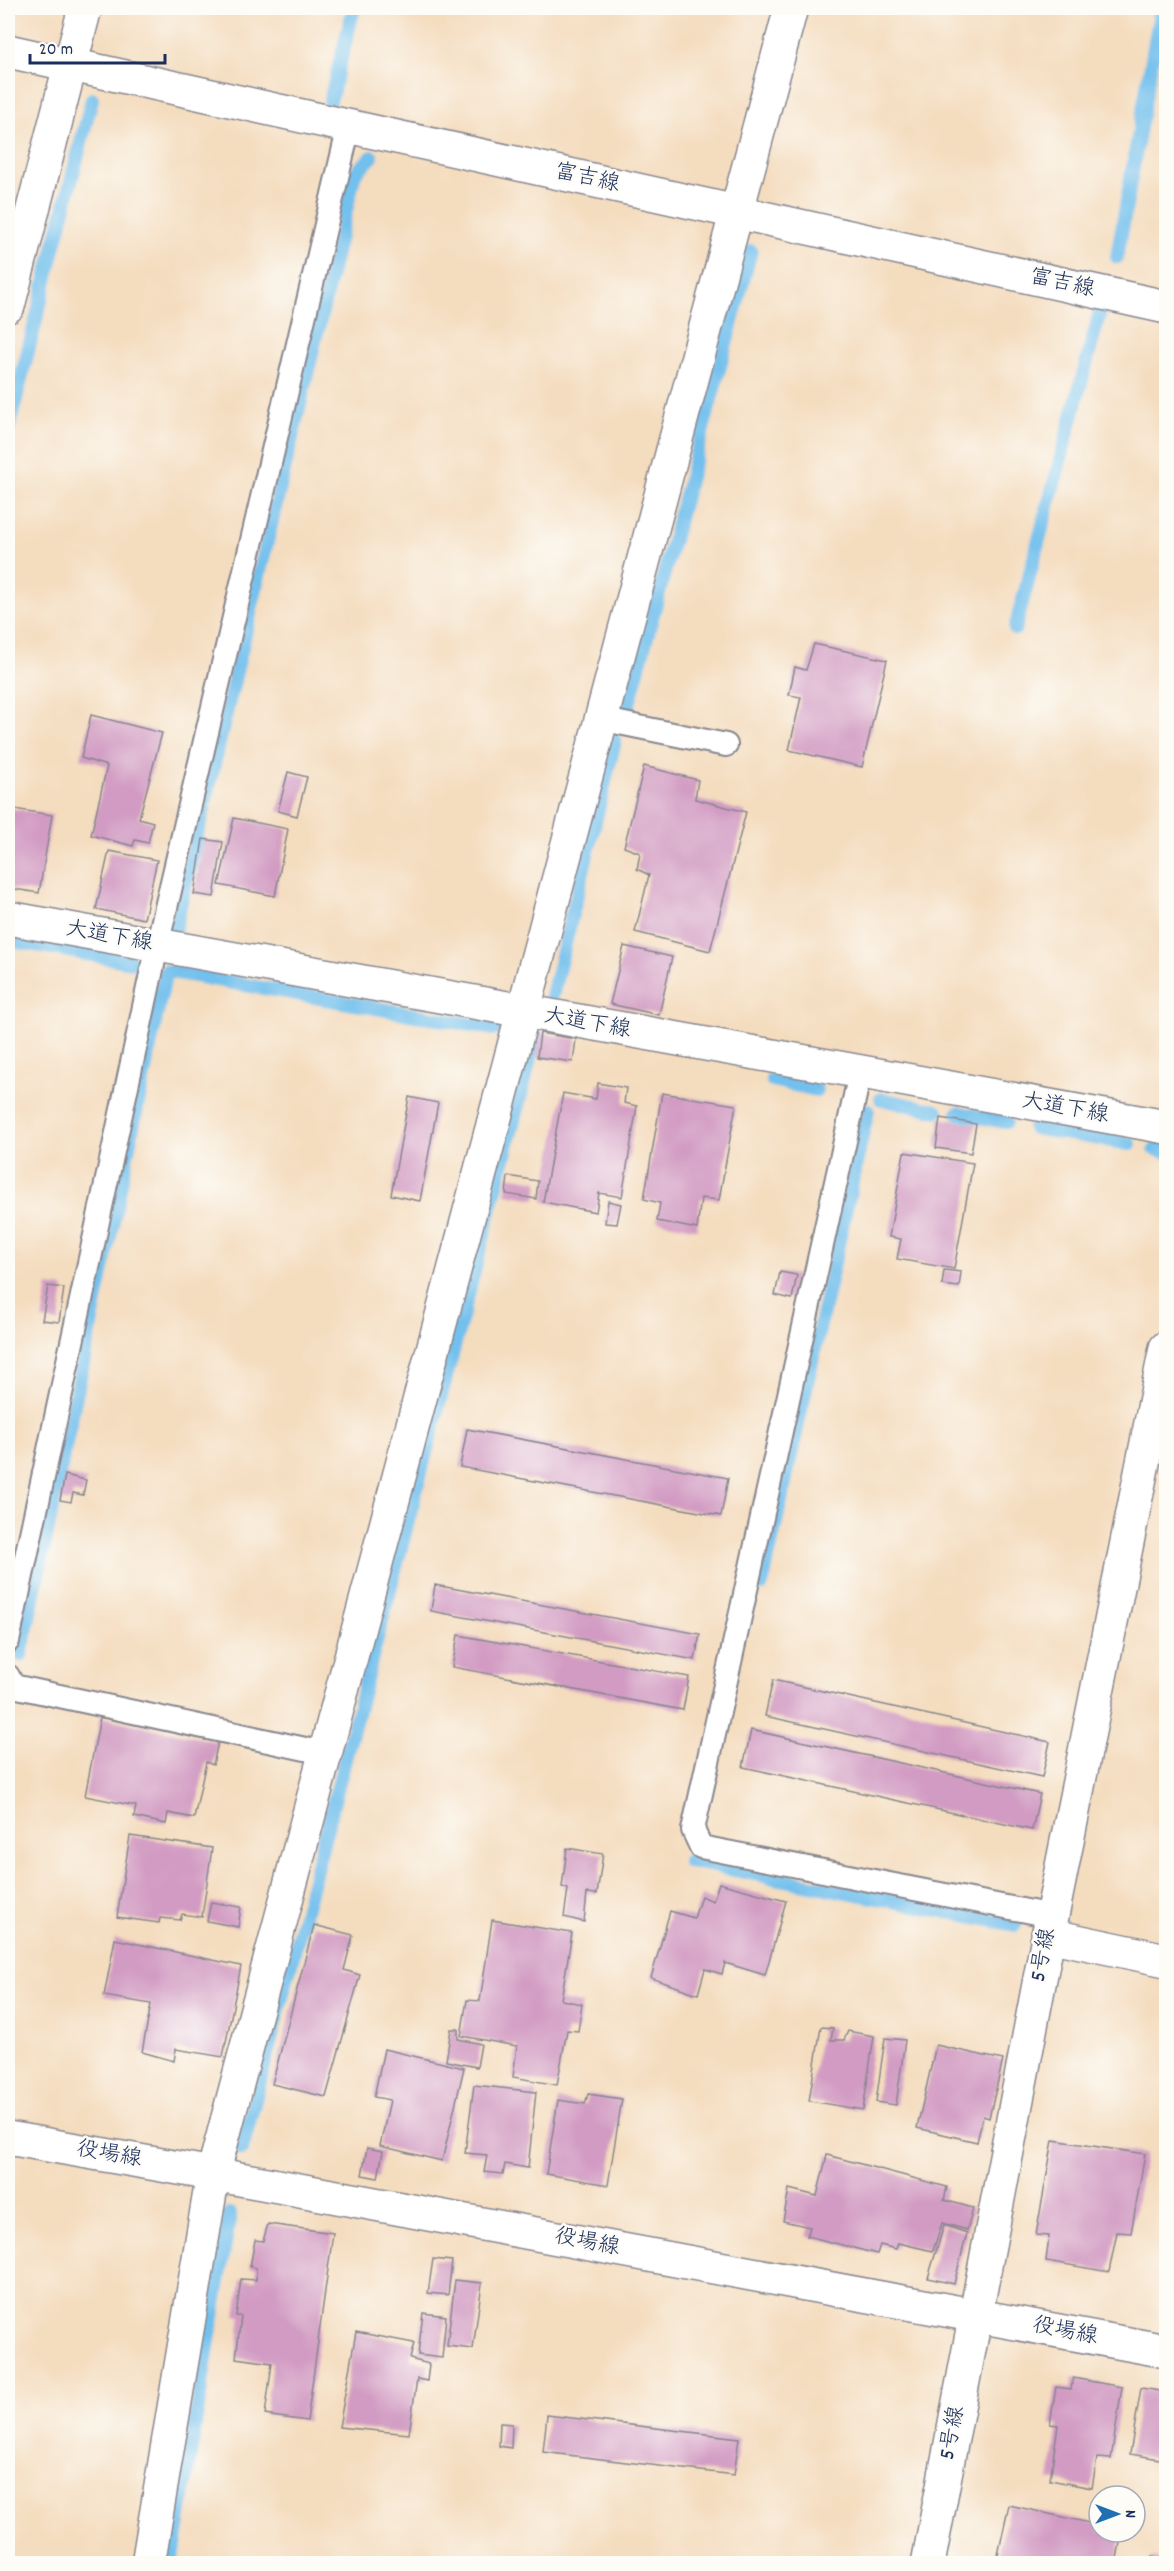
<svg xmlns="http://www.w3.org/2000/svg" width="1174" height="2571" viewBox="0 0 1174 2571" font-family="Dekko,'Klee One',sans-serif">
  <rect width="100%" height="100%" fill="#fdfcf7"/>
  <filter id="ink" filterUnits="userSpaceOnUse"><feTurbulence type="fractalNoise" baseFrequency=".0167" numOctaves="2"/><feDisplacementMap in="SourceGraphic" scale="12" xChannelSelector="R" yChannelSelector="G"/><feConvolveMatrix kernelMatrix="1 2 1 2 8 2 1 2 1" color-interpolation-filters="sRGB"/></filter>
  <filter id="wash" filterUnits="userSpaceOnUse"><feTurbulence type="fractalNoise" baseFrequency=".008" numOctaves="4" result="noise"/><feDisplacementMap in="SourceGraphic" scale="24" xChannelSelector="R" yChannelSelector="G"/><feGaussianBlur stdDeviation="1.35" result="paint"/><feColorMatrix in="noise" values="0 0 0 0 0 0 0 0 0 0 0 0 0 0 0 0 0 1.4 0 .05"/><feComposite in="paint" operator="in"/></filter>
  <g filter="url(#wash)">
    <rect width="100%" height="100%" fill="#f4dcbe"/>
    <g fill="none" stroke-linecap="round" stroke-linejoin="round">
      <!-- stream -->
      <g stroke="#72c0ed" stroke-width="14">
        <path d="M330,101L354,8"/>
        <path d="M1117,257L1161,8"/>
        <path d="M8,430L92,99"/>
        <path d="M1015,629L1100,312"/>
        <path d="M627,711L751,251"/>
        <path d="M174,932L355,173L372,157"/>
        <path d="M8,940L132,962"/>
        <path d="M552,996L615,741"/>
        <path d="M772,1080L816,1090"/>
        <path d="M881,1099L937,1111"/>
        <path d="M958,1113L1006,1122"/>
        <path d="M1034,1128L1130,1144"/>
        <path d="M1155,1149L1166,1152"/>
        <path d="M762,1585L868,1110"/>
        <path d="M21,1655L166,971L495,1029"/>
        <path d="M689,1861L1015,1925"/>
        <path d="M242,2149L527,1071L534,1035"/>
        <path d="M172,2564L230,2214"/>
      </g>
    </g>
    <g id="blocks">
      <!-- building -->
      <g fill="#d29bc3">
        <path d="M814,644L887,660L862,767L789,750L801,697L789,695L795,667L806,670Z"/>
        <path d="M91,715L162,733L139,818L153,822L148,843L135,840L133,846L91,835L107,766L81,758Z"/>
        <path d="M644,766L698,780L695,799L746,812L710,951L635,932L649,875L637,869L640,853L624,847Z"/>
        <path d="M288,772L307,777L297,816L278,811Z"/>
        <path d="M8,808L52,815L39,893L8,888Z"/>
        <path d="M234,818L288,829L275,896L219,885Z"/>
        <path d="M203,839L223,842L214,897L194,894Z"/>
        <path d="M109,851L157,860L144,919L96,909Z"/>
        <path d="M624,946L672,957L659,1015L610,1004Z"/>
        <path d="M540,1033L576,1039L573,1062L537,1057Z"/>
        <path d="M598,1083L626,1088L624,1103L637,1106L622,1197L599,1193L596,1212L543,1202L563,1093L596,1099Z"/>
        <path d="M662,1093L736,1105L719,1200L701,1198L697,1229L657,1221L660,1203L644,1199Z"/>
        <path d="M409,1097L438,1103L420,1201L391,1195Z"/>
        <path d="M940,1118L976,1124L971,1153L936,1148Z"/>
        <path d="M904,1152L973,1163L954,1269L897,1259L901,1239L889,1237Z"/>
        <path d="M508,1176L538,1181L536,1199L506,1194Z"/>
        <path d="M608,1201L621,1204L617,1224L605,1223Z"/>
        <path d="M944,1270L961,1272L959,1287L942,1285Z"/>
        <path d="M780,1272L797,1275L792,1299L775,1295Z"/>
        <path d="M48,1286L64,1288L59,1322L42,1320Z"/>
        <path d="M467,1429L728,1478L721,1516L460,1467Z"/>
        <path d="M65,1475L86,1480L83,1495L73,1493L71,1502L60,1500Z"/>
        <path d="M435,1585L700,1634L695,1660L431,1611Z"/>
        <path d="M458,1635L689,1677L683,1710L452,1667Z"/>
        <path d="M773,1680L1050,1742L1042,1777L765,1716Z"/>
        <path d="M100,1717L218,1742L213,1765L206,1762L194,1818L168,1813L166,1824L134,1817L136,1806L85,1796Z"/>
        <path d="M751,1730L1040,1794L1032,1830L743,1767Z"/>
        <path d="M130,1836L212,1848L202,1917L182,1914L180,1920L160,1918L159,1923L117,1917Z"/>
        <path d="M567,1848L603,1854L597,1894L587,1893L584,1922L564,1917L568,1889L562,1887Z"/>
        <path d="M719,1883L786,1901L765,1975L725,1963L722,1974L705,1969L698,1994L651,1978L670,1911L694,1918L701,1896L713,1901Z"/>
        <path d="M211,1902L241,1907L238,1927L207,1921Z"/>
        <path d="M492,1920L572,1933L561,2000L582,2004L578,2031L567,2030L557,2085L513,2077L517,2046L461,2036L467,2000L480,2001Z"/>
        <path d="M314,1925L353,1935L344,1970L360,1975L326,2097L272,2084Z"/>
        <path d="M115,1939L241,1966L223,2057L176,2049L174,2061L142,2052L151,2004L104,1996Z"/>
        <path d="M821,2027L833,2028L831,2040H844L848,2031L874,2036L863,2110L809,2101Z"/>
        <path d="M451,2029H458V2039L481,2044L477,2067L446,2061Z"/>
        <path d="M885,2038L905,2040L896,2105L876,2102Z"/>
        <path d="M936,2045L1003,2060L989,2118L983,2116L977,2142L917,2128Z"/>
        <path d="M384,2049L464,2068L442,2161L380,2146L390,2100L374,2097Z"/>
        <path d="M474,2085L536,2092L528,2168L505,2164L503,2174L484,2172L487,2155L465,2153Z"/>
        <path d="M588,2094L622,2099L608,2185L546,2174L558,2100L585,2104Z"/>
        <path d="M1053,2140L1145,2154L1131,2233L1117,2232L1109,2272L1046,2261L1049,2236L1036,2235Z"/>
        <path d="M367,2148L383,2151L378,2178L362,2175Z"/>
        <path d="M827,2155L947,2187L944,2200L973,2208L967,2230L942,2223L933,2251L898,2243L896,2249L880,2245L877,2254L807,2236L810,2227L783,2221L789,2189L817,2196Z"/>
        <path d="M268,2224L333,2233L307,2421L265,2415L272,2363L236,2358L241,2316H236L241,2279L256,2280V2268L250,2267L255,2240L263,2241Z"/>
        <path d="M944,2225L967,2233L954,2284L928,2278Z"/>
        <path d="M433,2259L452,2261L448,2295L428,2293Z"/>
        <path d="M455,2280L482,2283L473,2349L447,2346Z"/>
        <path d="M423,2313L446,2316L442,2358L418,2355Z"/>
        <path d="M356,2332L414,2343L410,2359L429,2364L427,2381L417,2379L409,2434L339,2427Z"/>
        <path d="M1073,2378L1122,2387L1111,2459L1097,2458L1092,2488L1050,2480L1058,2425L1050,2424L1056,2387L1071,2389Z"/>
        <path d="M1141,2388L1166,2392V2460L1130,2454Z"/>
        <path d="M547,2415L739,2438L734,2475L543,2452Z"/>
        <path d="M500,2423L512,2424L511,2448L499,2446Z"/>
        <path d="M1009,2505L1099,2525V2532H1122L1116,2564H996Z"/>
        <path d="M1152,2557L1166,2561V2564H1151Z"/>
      </g>
    </g>
  </g>
  <g filter="url(#ink)">
    <use href="#blocks" fill-opacity="0" stroke="#88868e" stroke-width="1.5"/>
    <g fill="none" stroke-linecap="round" stroke-linejoin="round">
      <defs>
        <g id="service">
          <path d="M600,719L726,745"/>
          <path d="M860,1073L693,1830L701,1847L1052,1916"/>
          <path d="M8,1641L157,946L349,126"/>
          <path d="M8,1676L13,1686L324,1753"/>
        </g>
        <g id="minor">
          <path d="M8,51L1166,307"/>
          <path d="M8,306L85,8"/>
          <path d="M8,918L1166,1127"/>
          <path d="M1048,1935L1166,1960"/>
          <path d="M8,2138L213,2174L1166,2351"/>
          <path d="M148,2564L213,2174L791,8"/>
          <path d="M928,2564L1052,1916L1166,1348"/>
        </g>
      </defs>
      <!-- service casing -->
      <use href="#service" stroke="#88868e" stroke-width="26"/>
      <!-- minor casing -->
      <use href="#minor" stroke="#88868e" stroke-width="36"/>
      <!-- service -->
      <use href="#service" stroke="#fff" stroke-width="22"/>
      <!-- minor -->
      <use href="#minor" stroke="#fff" stroke-width="33"/>
    </g>
  </g>
  <g text-anchor="middle" dominant-baseline="central" stroke-width="5" stroke-linejoin="round" paint-order="stroke">
    <!-- street labels -->
    <g font-size="22" fill="#1b2f5e" stroke="#fdfcf7">
      <text transform="translate(587 179) rotate(12)">富吉線</text>
      <text transform="translate(1062 284) rotate(12)">富吉線</text>
      <text transform="translate(109 937) rotate(10)">大道下線</text>
      <text transform="translate(587 1024) rotate(10)">大道下線</text>
      <text transform="translate(1065 1109) rotate(10)">大道下線</text>
      <text transform="translate(1044 1955) rotate(-79)">5号線</text>
      <text transform="translate(109 2155) rotate(10)">役場線</text>
      <text transform="translate(587 2243) rotate(11)">役場線</text>
      <text transform="translate(1065 2332) rotate(11)">役場線</text>
      <text transform="translate(953 2433) rotate(-79)">5号線</text>
    </g>
  </g>
  <!-- margin -->
  <rect width="1174" height="2571" fill="none" stroke="#fdfcf7" stroke-width="30"/>
  <!-- north arrow -->
  <g transform="translate(1117 2514) rotate(90)"><circle r="28" fill="#fdfcf7" stroke="#a3aaba" stroke-width="1.5"/>
  <path d="M0-4.5L10 22L0 15L-10 22Z" fill="#1f6fb2"/>
  <text y="-9" font-size="16" font-weight="bold" text-anchor="middle" fill="#1b2f5e">N</text>
  </g>
  <!-- scale -->
  <path d="M30 54v9h135v-9" fill="none" stroke="#1b2f5e" stroke-width="3"/>
  <text x="39" y="54" font-size="18" fill="#1b2f5e" stroke="#fdfcf7" stroke-width="4.5" paint-order="stroke">20 m</text>
</svg>
